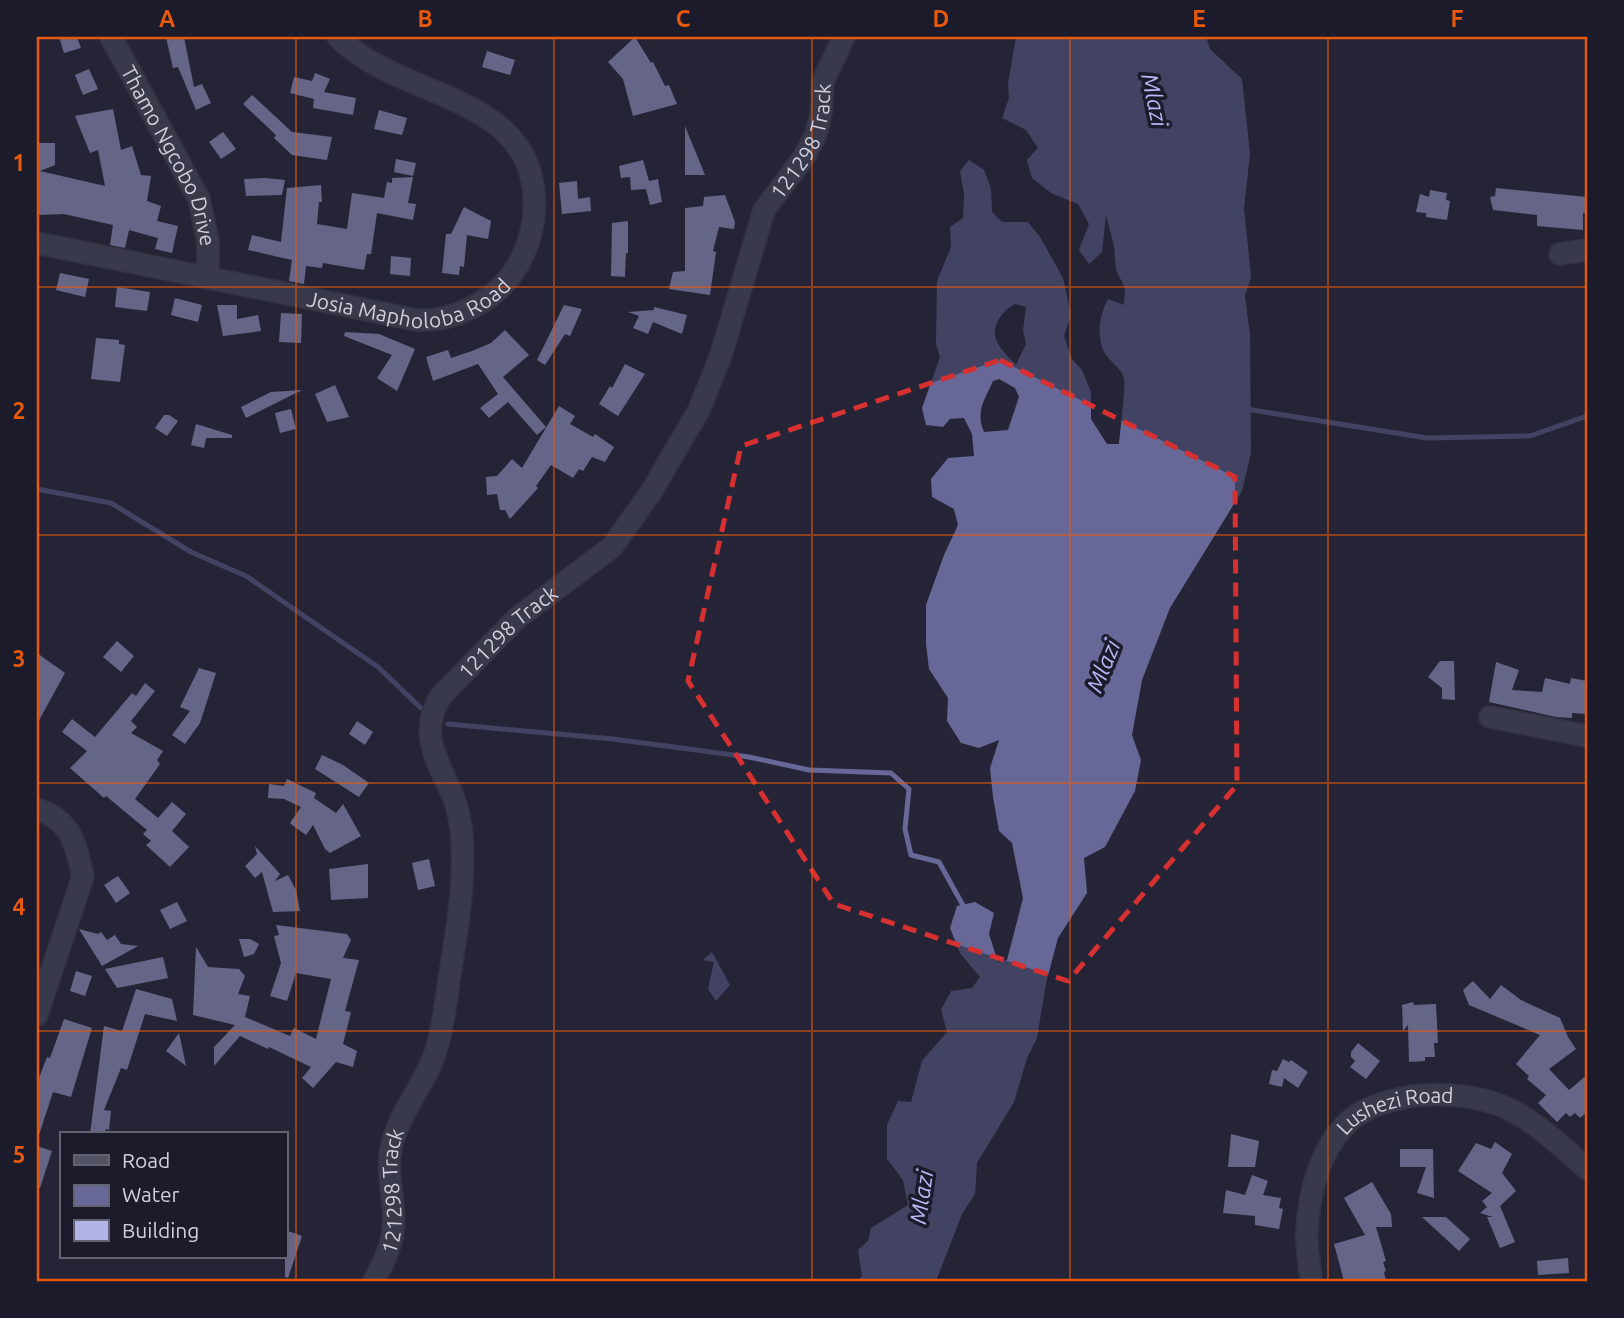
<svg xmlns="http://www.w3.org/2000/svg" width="1624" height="1318" viewBox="0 0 1624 1318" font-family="Ubuntu,sans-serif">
  <rect width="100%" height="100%" fill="#252537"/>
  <!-- water -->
  <g fill="#676898" fill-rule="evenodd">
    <path d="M1016,37H1206L1210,49L1242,79L1250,154L1244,208L1251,277L1245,296L1250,335L1251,453L1242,491L1170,608L1142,680L1132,735L1141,760L1135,791L1105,847L1084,858L1087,893L1058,938L1046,983L1037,1038L1027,1058L1014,1102L977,1163L975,1194L962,1214L936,1281H857L862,1276L858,1250L868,1241L871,1228L908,1205L903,1180L887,1159V1125L898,1101L911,1102L922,1061L947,1032L941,1010L951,991L972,988L980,977L960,953L950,928L957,906L975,902L994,913L989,934L998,962L1007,960L1023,898L1012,843L999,831L993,797L990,768L999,740L979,748L961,743L947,721L948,698L929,669L926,644V605L944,555L958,525L954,509L932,497L931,479L948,458L974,456L972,434L964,418L950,419L943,427L926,425L922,408L940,357L936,344L937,281L951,247L950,227L963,218L964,194L960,171L969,160L984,170L991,189L992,212L1002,222H1028L1040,237L1063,278L1071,315L1064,336L1072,359L1082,370L1091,392V419L1107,444H1119C1120,433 1126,384 1124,378C1121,368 1109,361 1104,352C1096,334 1100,314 1108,299L1124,305L1125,288L1116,270L1114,246L1106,215L1102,252L1089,264L1079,250L1089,224L1078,204L1051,193L1032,178L1027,160L1038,148L1026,130L1002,118L1009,98L1008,84ZM1015,304L1026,307L1023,331L1026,344L1016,365C1010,359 1001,350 997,342C990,326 1002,311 1015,304ZM999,379L1015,388L1019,397L1008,430L984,432C975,412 985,399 993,381Z"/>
    <path d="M712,952L730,985L716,1001L708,989L714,962L703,960Z"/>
  </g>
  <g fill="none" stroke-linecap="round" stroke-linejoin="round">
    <!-- stream -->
    <g stroke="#676898" stroke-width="5">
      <path d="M1246,409L1427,438L1530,436L1587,416"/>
      <path d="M37,489L111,503L191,552L246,576L378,667L422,709"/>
      <path d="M448,724L613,739L749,757L809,770L891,773L909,789L905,829L911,855L939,862L965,909"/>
    </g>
  </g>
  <!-- building -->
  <g fill="#b2b4e9">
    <path d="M59,37H77L81,48L64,53Z"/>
    <path d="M166,37H184L194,87L202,84L211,103L196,110L178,67L173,68Z"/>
    <path d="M635,37L651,63L653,62L665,86L669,85L677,104L633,116L623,79L608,62Z"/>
    <path d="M487,51L515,60L510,75L482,67Z"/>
    <path d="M89,69L98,89L83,95L75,75Z"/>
    <path d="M315,73L330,79L324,92L356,98L353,115L313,108L314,99L290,93L294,77L312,81Z"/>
    <path d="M252,95L292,132L332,137L327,160L292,155L274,138L276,135L243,104Z"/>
    <path d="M113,109L121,150L132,146L141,175L151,176L147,201L161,206L157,221L178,226L172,253L155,249L158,238L154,237L129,230L125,248L110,245L113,225L64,214L39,215L37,143H55V165L40,171L105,186L98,150L90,153L75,116Z"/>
    <path d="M379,110L407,118L402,135L374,129Z"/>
    <path d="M685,126L705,175H685Z"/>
    <path d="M223,132L236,149L221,159L209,142Z"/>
    <path d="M396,159L416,163L413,176L394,172Z"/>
    <path d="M643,160L649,181L658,179L662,202L650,205L646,189L631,190L630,177L621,178L619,166Z"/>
    <path d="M413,177L408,203L416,204L413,220L377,213L371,254H367L364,270L323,263L322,268L306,266L304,284L289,281L292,260L248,250L252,235L281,242L287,188L321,185L322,202H319L317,224L347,229L352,193L384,198L387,182L392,183V178Z"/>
    <path d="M265,178L285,180L282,195L246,196L244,179Z"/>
    <path d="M577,181L578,199L590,197L591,211L562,214L559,183Z"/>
    <path d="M1496,188L1587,197L1586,213H1583V230L1537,226V215L1493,210L1490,197L1495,196Z"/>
    <path d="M1430,190L1447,193L1446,200L1450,201L1447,220L1426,217V213L1416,212L1420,194L1429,197Z"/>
    <path d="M725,195L735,222L734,229L719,227L713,251L716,252L710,295L669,289L673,272L685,271V208L703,206L704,197Z"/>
    <path d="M464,207L491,221L488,239L467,235L464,267L460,266L459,275L442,273L446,234H451Z"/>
    <path d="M628,221V253H626L625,277L611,276L612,223Z"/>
    <path d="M391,256L411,258L410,276L390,274Z"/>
    <path d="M60,273L89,279L85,297L56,290Z"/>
    <path d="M117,287L150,292L147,311L115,307Z"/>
    <path d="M175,298L202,305L198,322L171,315Z"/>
    <path d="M217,305H237V319L258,315L261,331L223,336Z"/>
    <path d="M564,305L582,309L570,336L565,334L545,365L537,360Z"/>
    <path d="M654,307L687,315L682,334L653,322L648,334L633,328L639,316L628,312L654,310Z"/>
    <path d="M281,313L302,314L301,343L279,342Z"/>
    <path d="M505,330L529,355L503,377L546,427L537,435L508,402L489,418L480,408L498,394L478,364L433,381L426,357L448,350L451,358L472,351L491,343Z"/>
    <path d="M345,332L379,334L415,349L397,391L377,378L392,355L344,336Z"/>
    <path d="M96,338L119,340V344L125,345L120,382L91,379Z"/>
    <path d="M625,364L645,374L618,416L599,404L610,386L612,388Z"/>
    <path d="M335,385L349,417L327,422L315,394Z"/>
    <path d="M302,390L246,418L241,407L271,392Z"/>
    <path d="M559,406L575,416L570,424L593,437L595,434L614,447L605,462L592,457L583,471L579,469L573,478L551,465L536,486L538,488L510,519L505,510H500L497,494L487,495L486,477L497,476L512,459L522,468Z"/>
    <path d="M291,409L296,429L280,433L275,413Z"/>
    <path d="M164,415H169L178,421L167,436L155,428Z"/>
    <path d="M196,424L232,435V438H206L204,448L191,445Z"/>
    <path d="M117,641L134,656L121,672L103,657Z"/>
    <path d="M37,653L65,673L37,724Z"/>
    <path d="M1440,661H1454L1455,700L1442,699V688L1428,677Z"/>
    <path d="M1496,662L1519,670L1512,690L1542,692L1545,678L1570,684L1571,678L1587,681V714L1572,713V718L1556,717L1489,702Z"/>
    <path d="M199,668L216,673L200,723L185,744L172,735L190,711L180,707Z"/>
    <path d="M145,683L155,691L131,721L137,727L131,733L163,751L157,760L160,764L135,799L158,818L172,802L186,814L172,831L189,847L170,867L146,845L151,841L143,834L147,830L106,796L104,798L70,768L87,751L62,732L72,719L95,737L132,693L136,696Z"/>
    <path d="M357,721L373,732L365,745L349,734Z"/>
    <path d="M322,755L343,765L369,783L359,797L315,769Z"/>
    <path d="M287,779L316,793L314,798L336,813L343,804L361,836L330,853L325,849L313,825L306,835L292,825L290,823L301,807L284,799L268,798L269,784L284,786Z"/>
    <path d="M255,846L280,874L275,881L288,875L296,890L300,911L273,912L262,872L255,878L245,866L257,854Z"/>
    <path d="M429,859L435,886L418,890L412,863Z"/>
    <path d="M368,864V898L331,900L329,869Z"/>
    <path d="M118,876L130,893L116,903L104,885Z"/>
    <path d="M177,902L187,921L170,929L160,910Z"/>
    <path d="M276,925L347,934L351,940L343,958L359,960L345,1011L351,1012L343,1044L357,1051L353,1067L336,1062L313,1088L302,1078L311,1067L269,1047L268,1049L240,1036L214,1066V1047L235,1025L193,1015L196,947L208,967L239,969L245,976L238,994L250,996L245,1017L290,1036L294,1028L316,1039L331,979L296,973L287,1001L270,996L281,963L274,936L279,935Z"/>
    <path d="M79,929L98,934L101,932L107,940L115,935L121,944L138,946L102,966Z"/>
    <path d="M239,939H250L259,944L254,954L244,957Z"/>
    <path d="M163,957L168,978L117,988L105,969Z"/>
    <path d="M76,971L92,976L85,996L70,991Z"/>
    <path d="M1473,981L1490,999L1501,985L1521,1000L1560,1018L1568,1037L1576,1049L1549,1069L1569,1090L1587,1075V1112L1580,1118L1575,1113L1570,1117L1566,1113L1557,1122L1538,1103L1546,1095L1527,1079L1529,1076L1516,1064L1540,1035L1469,1005L1463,990Z"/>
    <path d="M136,989L172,999L177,1021L145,1014L127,1070L121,1068L104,1110L111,1111L109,1130L106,1129L105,1134H90L104,1026L122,1031Z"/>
    <path d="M1413,1002L1414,1005L1436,1004L1438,1043H1434L1435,1057H1425V1061L1409,1062L1408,1025L1403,1031L1402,1005Z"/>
    <path d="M64,1019L92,1028L71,1097L53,1092L39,1135L37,1134V1077L39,1078L47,1057L50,1058Z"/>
    <path d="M179,1033L186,1066L166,1051Z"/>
    <path d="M1358,1043L1380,1061L1366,1079L1350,1067L1355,1061L1351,1057V1052Z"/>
    <path d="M1283,1059L1289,1062L1291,1060L1308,1072L1298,1088L1284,1078L1282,1087L1269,1084L1272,1070L1277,1071Z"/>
    <path d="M1231,1134L1259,1141L1255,1167H1228Z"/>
    <path d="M1495,1142L1512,1154L1502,1173L1516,1191L1500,1206L1515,1242L1500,1248L1487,1217H1493L1480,1213L1487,1207L1482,1201L1492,1193L1458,1171L1476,1143L1491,1149Z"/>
    <path d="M37,1146L52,1151L40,1188H37Z"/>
    <path d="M1400,1149H1433L1434,1198L1417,1193L1426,1167H1400Z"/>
    <path d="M1252,1175L1268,1181L1263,1195L1281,1198L1279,1208L1283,1209L1279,1229L1255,1225V1216L1223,1213L1226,1190L1245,1195Z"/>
    <path d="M1372,1182L1391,1214L1392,1227H1376L1386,1261L1383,1262L1386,1271L1384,1272L1386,1281H1344L1334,1244L1365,1235L1344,1198Z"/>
    <path d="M1422,1217H1446L1470,1239L1459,1251Z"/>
    <path d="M285,1230L302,1236L288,1278L285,1277Z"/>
    <path d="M1568,1258L1569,1273L1538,1275L1537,1261Z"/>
  </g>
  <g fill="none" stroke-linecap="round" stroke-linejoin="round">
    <defs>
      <g id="minor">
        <path id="s1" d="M111,37L199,199L208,241V278"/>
        <path id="s2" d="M37,243L416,320C446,322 477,309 499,289C520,269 532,241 534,213C542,92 401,102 338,37"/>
        <path d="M1560,254L1587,250"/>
        <path d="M1490,717L1587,736"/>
        <path d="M37,809C72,821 75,843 83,876L37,1015"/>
        <path id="s3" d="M374,1281C381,1268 389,1252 392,1237C398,1208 385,1178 391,1148C399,1111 427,1083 437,1047C444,1024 446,998 450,974C457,929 465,884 462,837C461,824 458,809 453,796C438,761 418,735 440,697L516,619L612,547L651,492L699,410L721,355L764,210L804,157L816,134L821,113L823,81L844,37"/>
        <path id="s4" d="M1311,1281C1310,1266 1306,1249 1307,1234C1308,1192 1323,1134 1362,1112C1374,1105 1389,1101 1402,1098C1431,1092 1468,1094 1497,1104C1532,1117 1560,1145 1587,1169"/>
      </g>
    </defs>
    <!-- minor casing -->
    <use href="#minor" stroke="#40404f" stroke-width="24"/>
    <!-- minor -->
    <use href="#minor" stroke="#525367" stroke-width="21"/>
  </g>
  <!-- marked area -->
  <path d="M0 0H1624V1318H0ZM1000,360L1235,477L1237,785L1068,981L834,904L688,681L741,446Z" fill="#252537" fill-opacity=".55" fill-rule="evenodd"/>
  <path fill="none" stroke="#d63031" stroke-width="5" stroke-dasharray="14 9" stroke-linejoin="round" d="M1000,360L1235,477L1237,785L1068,981L834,904L688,681L741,446Z"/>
  <!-- grid -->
  <path fill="none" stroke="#e8590c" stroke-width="2" stroke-opacity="0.55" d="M296,37V1281M554,37V1281M812,37V1281M1070,37V1281M1328,37V1281M37,287H1587M37,535H1587M37,783H1587M37,1031H1587"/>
  <g text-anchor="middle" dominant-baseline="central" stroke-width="7" stroke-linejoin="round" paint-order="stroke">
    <!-- street labels -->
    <g font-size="21" fill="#cfd0dc" stroke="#1b1b2c">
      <text stroke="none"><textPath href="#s3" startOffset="1290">121298 Track</textPath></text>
      <text stroke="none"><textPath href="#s1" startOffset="133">Thamo Ngcobo Drive</textPath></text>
      <text stroke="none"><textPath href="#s2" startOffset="382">Josia Mapholoba Road</textPath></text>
      <text stroke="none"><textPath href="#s3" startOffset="702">121298 Track</textPath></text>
      <text stroke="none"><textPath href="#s4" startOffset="219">Lushezi Road</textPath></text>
      <text stroke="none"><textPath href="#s3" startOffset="94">121298 Track</textPath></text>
    </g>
    <!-- water labels -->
    <g font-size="23" font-style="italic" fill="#b8b9f6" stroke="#1b1b2c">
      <text transform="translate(1155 100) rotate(78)">Mlazi</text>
      <text transform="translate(1103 666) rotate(-68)">Mlazi</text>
      <text transform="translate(921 1197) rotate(-82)">Mlazi</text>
    </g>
  </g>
  <!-- border -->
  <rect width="1624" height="1318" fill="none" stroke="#1b1b2c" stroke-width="77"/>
  <!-- legend -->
  <rect x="60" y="1132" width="228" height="126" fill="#1b1b2c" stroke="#636372" stroke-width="2"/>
  <rect x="74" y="1155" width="35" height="10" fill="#525367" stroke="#636372" stroke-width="2"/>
  <text x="122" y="1168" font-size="21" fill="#cfd0dc">Road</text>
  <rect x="74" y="1185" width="35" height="21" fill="#676898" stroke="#636372" stroke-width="2"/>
  <text x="122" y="1202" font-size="21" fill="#cfd0dc">Water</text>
  <rect x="74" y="1220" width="35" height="21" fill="#b2b4e9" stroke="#636372" stroke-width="2"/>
  <text x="122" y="1238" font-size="21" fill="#cfd0dc">Building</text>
  <rect x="38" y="38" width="1548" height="1242" fill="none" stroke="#e8590c" stroke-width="2.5"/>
  <g font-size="23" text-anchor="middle" font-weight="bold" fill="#e8590c">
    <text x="167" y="27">A</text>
    <text x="425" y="27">B</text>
    <text x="683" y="27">C</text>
    <text x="941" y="27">D</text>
    <text x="1199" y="27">E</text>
    <text x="1457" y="27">F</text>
    <text x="19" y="171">1</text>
    <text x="19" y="419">2</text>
    <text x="19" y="667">3</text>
    <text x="19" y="915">4</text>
    <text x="19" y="1163">5</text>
  </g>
</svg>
